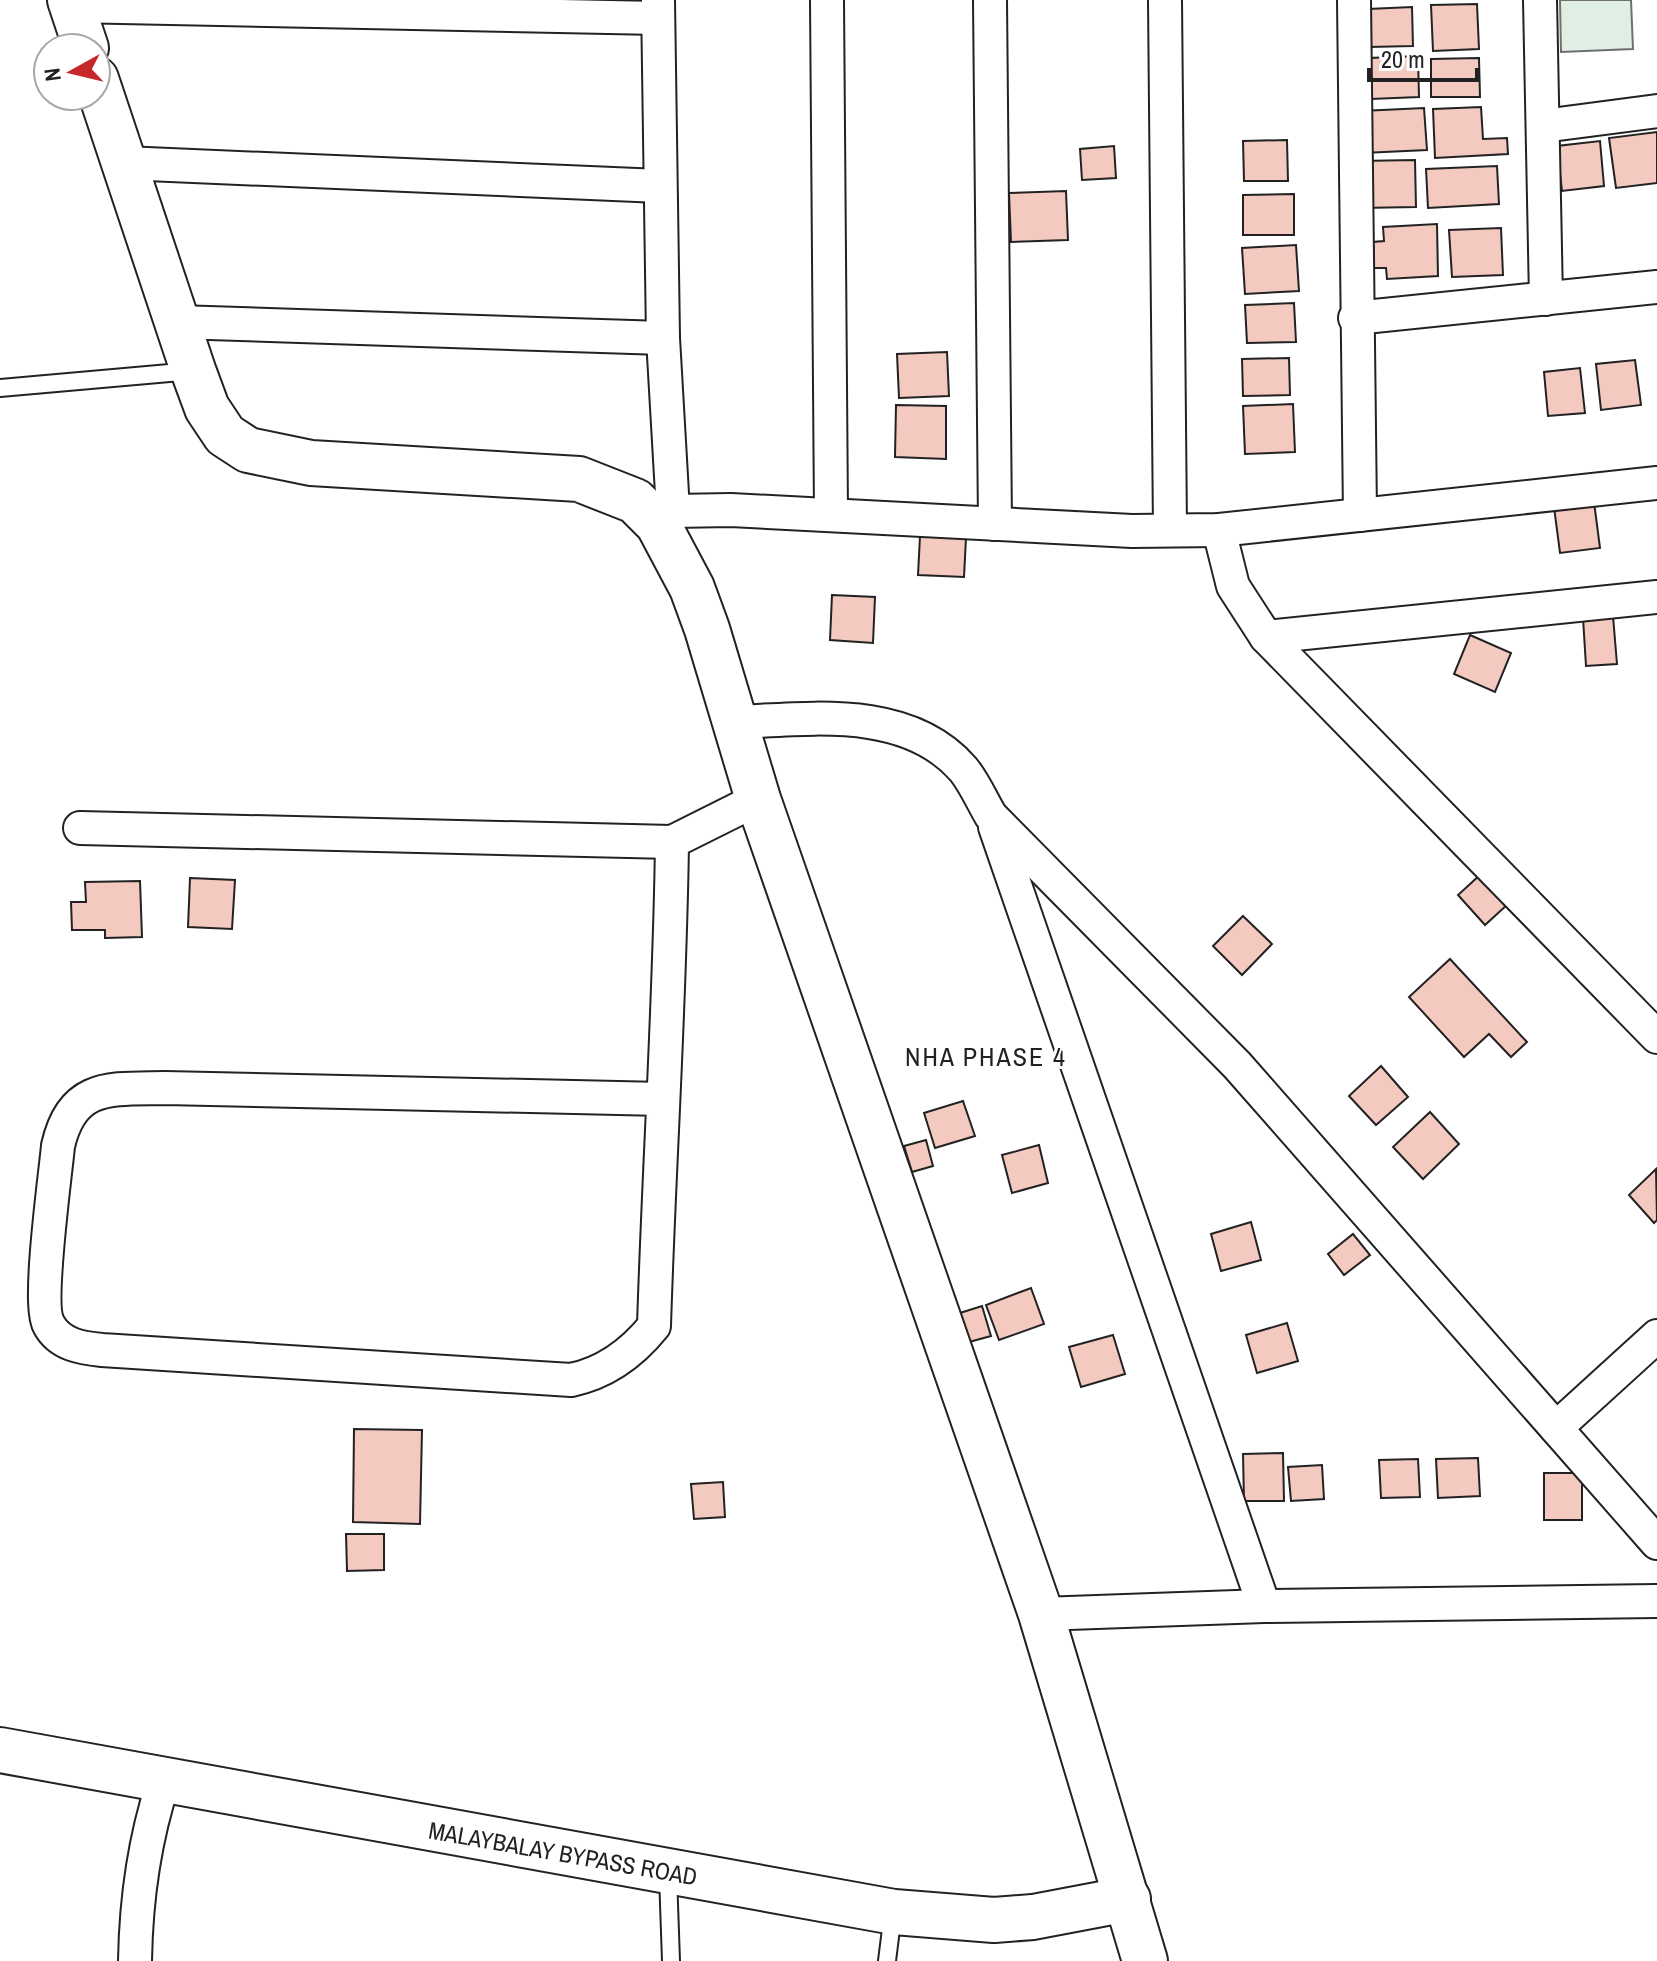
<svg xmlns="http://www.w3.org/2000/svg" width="1657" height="1961" viewBox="0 0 1657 1961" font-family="'Archivo Narrow',sans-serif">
  <rect width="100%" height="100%" fill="#fff"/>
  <!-- green -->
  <path fill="#e0efe3" stroke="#6f6f6f" stroke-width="2" d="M1560,0H1631L1633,49L1561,52Z"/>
  <!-- building -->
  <g fill="#f3c9c0" stroke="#222" stroke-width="2">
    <path d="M1477,4L1479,49L1433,51L1431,5Z"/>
    <path d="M1412,7L1413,46L1369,47L1368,9Z"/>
    <path d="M1418,56L1419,97L1371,99L1369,58Z"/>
    <path d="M1479,58L1480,97H1431V59Z"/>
    <path d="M1481,107L1483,139L1507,138L1508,154L1435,158L1433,109Z"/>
    <path d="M1424,108L1427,150L1363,153L1361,111Z"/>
    <path d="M1657,132V183L1616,188L1609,138Z"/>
    <path d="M1287,140L1288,181H1244L1243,141Z"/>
    <path d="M1600,141L1604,186L1562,191L1557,146Z"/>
    <path d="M1114,146L1116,178L1082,180L1080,149Z"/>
    <path d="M1415,160L1416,207L1359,208V161Z"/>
    <path d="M1497,166L1499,204L1428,208L1426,169Z"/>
    <path d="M1066,191L1068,240L1011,242L1009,193Z"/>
    <path d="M1294,194V235H1243V195Z"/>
    <path d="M1437,224L1438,276L1387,279L1386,268H1374L1373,242L1384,241L1383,227Z"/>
    <path d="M1501,228L1503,275L1452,277L1449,230Z"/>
    <path d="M1296,245L1299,291L1245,294L1242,248Z"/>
    <path d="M1294,303L1296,342L1247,343L1245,305Z"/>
    <path d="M947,352L949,396L899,398L897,354Z"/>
    <path d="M1289,358L1290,395L1243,396L1242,359Z"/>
    <path d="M1635,360L1641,405L1601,410L1596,364Z"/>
    <path d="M1580,368L1585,413L1548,416L1544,372Z"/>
    <path d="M1293,404L1295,452L1245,454L1243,406Z"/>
    <path d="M896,405L946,406V459L895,457Z"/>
    <path d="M1594,502L1600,548L1560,553L1554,507Z"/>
    <path d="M920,536L966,538L964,577L918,575Z"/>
    <path d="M832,595L875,597L873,643L830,640Z"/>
    <path d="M1613,616L1617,664L1586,666L1583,618Z"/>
    <path d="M1470,635L1511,653L1495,692L1454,674Z"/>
    <path d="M1481,874L1508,904L1485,925L1458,895Z"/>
    <path d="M190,878L235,880L232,929L188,927Z"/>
    <path d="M140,881L142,937L105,938V930H72L71,902H86L85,882Z"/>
    <path d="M1243,916L1272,944L1242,975L1213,946Z"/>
    <path d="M1450,959L1527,1042L1511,1057L1489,1034L1464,1057L1409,997Z"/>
    <path d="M1381,1066L1408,1097L1376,1125L1349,1096Z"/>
    <path d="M963,1101L975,1136L935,1148L924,1113Z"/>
    <path d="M1430,1112L1459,1144L1423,1179L1393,1147Z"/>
    <path d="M926,1140L933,1166L912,1172L904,1146Z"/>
    <path d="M1039,1145L1048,1183L1012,1193L1002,1155Z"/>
    <path d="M1656,1169L1657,1220L1654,1223L1629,1195Z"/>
    <path d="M1251,1222L1261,1260L1221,1271L1211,1234Z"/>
    <path d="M1353,1234L1370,1255L1344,1275L1328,1254Z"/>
    <path d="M1031,1288L1044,1324L999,1340L986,1305Z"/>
    <path d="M982,1306L991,1336L969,1342L960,1313Z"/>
    <path d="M1287,1323L1298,1361L1257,1373L1246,1335Z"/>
    <path d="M1113,1335L1125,1374L1081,1387L1069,1347Z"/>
    <path d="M354,1429L422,1430L420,1524L353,1522Z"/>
    <path d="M1283,1453L1284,1501H1244L1243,1454Z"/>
    <path d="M1478,1458L1480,1496L1438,1498L1436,1459Z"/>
    <path d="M1418,1459L1420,1497L1381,1498L1379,1460Z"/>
    <path d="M1322,1465L1324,1499L1291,1501L1288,1467Z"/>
    <rect x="1544" y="1473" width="38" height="47"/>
    <path d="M723,1482L725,1517L694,1519L691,1484Z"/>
    <path d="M346,1534H384V1570L347,1571Z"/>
  </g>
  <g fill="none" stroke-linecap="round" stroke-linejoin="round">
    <defs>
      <g id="service">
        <path d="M0,388L192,371"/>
        <path d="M668,1875L671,1961"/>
        <path d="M887,1961L893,1913"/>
      </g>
      <g id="minor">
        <path d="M658,0L663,338L673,511"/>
        <path d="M827,0L831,513"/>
        <path d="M990,0L995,524"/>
        <path d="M1165,0L1170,529"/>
        <path d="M1354,0L1360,515"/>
        <path d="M1540,0L1546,299"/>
        <path d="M72,6L658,18"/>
        <path d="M1543,126L1657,111"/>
        <path d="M124,163L660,186"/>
        <path d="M1355,318L1657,287"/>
        <path d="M177,322L663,338"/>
        <path d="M658,524L673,511L731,510L1132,531L1219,530L1657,483"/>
        <path d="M1219,530L1233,586L1266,637L1657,1037"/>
        <path d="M1266,637L1657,597"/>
        <path d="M735,722C810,719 907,705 963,769C974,782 982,801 991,816L1237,1065L1657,1543"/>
        <path d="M995,827L1264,1606"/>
        <path d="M80,828L672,842L758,799"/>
        <path d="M662,1099L165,1088C111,1089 72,1083 58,1146C55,1178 37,1305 49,1325C60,1345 82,1348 102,1350L571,1380C605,1373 633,1352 654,1326C659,1164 670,1003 672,842"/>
        <path d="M1556,1428L1657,1336"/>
        <path d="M1041,1614L1264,1606L1657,1601"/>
        <path d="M135,1961C136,1898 144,1840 164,1780"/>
      </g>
      <g id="secondary">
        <path d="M70,0L86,48"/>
        <path d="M96,79L193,370L207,408L225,435L248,450L311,463L579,479L635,501L658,524L692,588L707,629L758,799L1041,1614L1145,1961"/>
        <path d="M0,1750L894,1912L994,1920L1033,1917L1128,1899"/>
      </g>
    </defs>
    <!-- service casing -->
    <use href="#service" stroke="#222" stroke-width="20"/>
    <!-- minor casing -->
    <use href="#minor" stroke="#222" stroke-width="36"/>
    <!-- secondary casing -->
    <use href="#secondary" stroke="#222" stroke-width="48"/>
    <!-- service -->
    <use href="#service" stroke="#fff" stroke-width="16"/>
    <!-- minor -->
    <use href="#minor" stroke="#fff" stroke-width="32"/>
    <!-- secondary -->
    <use href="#secondary" stroke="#fff" stroke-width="44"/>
  </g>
  <g text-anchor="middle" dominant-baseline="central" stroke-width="6" stroke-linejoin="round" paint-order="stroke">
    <!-- street labels -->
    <g font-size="24" fill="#222" stroke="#fff">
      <text transform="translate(563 1853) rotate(10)">MALAYBALAY BYPASS ROAD</text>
    </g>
    <!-- neighbourhood labels -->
    <g font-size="26" letter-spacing="2" fill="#222" stroke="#fff">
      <text x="986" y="1056">NHA PHASE 4</text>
    </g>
  </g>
  <!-- north arrow -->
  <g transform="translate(72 72) rotate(262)"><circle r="38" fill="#ffffff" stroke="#a7a7a7" stroke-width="2"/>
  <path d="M0-6L14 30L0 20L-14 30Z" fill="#c62828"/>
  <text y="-12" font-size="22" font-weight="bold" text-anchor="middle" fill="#222222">N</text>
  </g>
  <!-- scale -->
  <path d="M1369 68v12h108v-12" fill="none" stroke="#222222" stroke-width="4"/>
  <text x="1381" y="68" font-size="24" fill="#222222" stroke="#ffffff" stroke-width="6" paint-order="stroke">20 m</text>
</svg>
